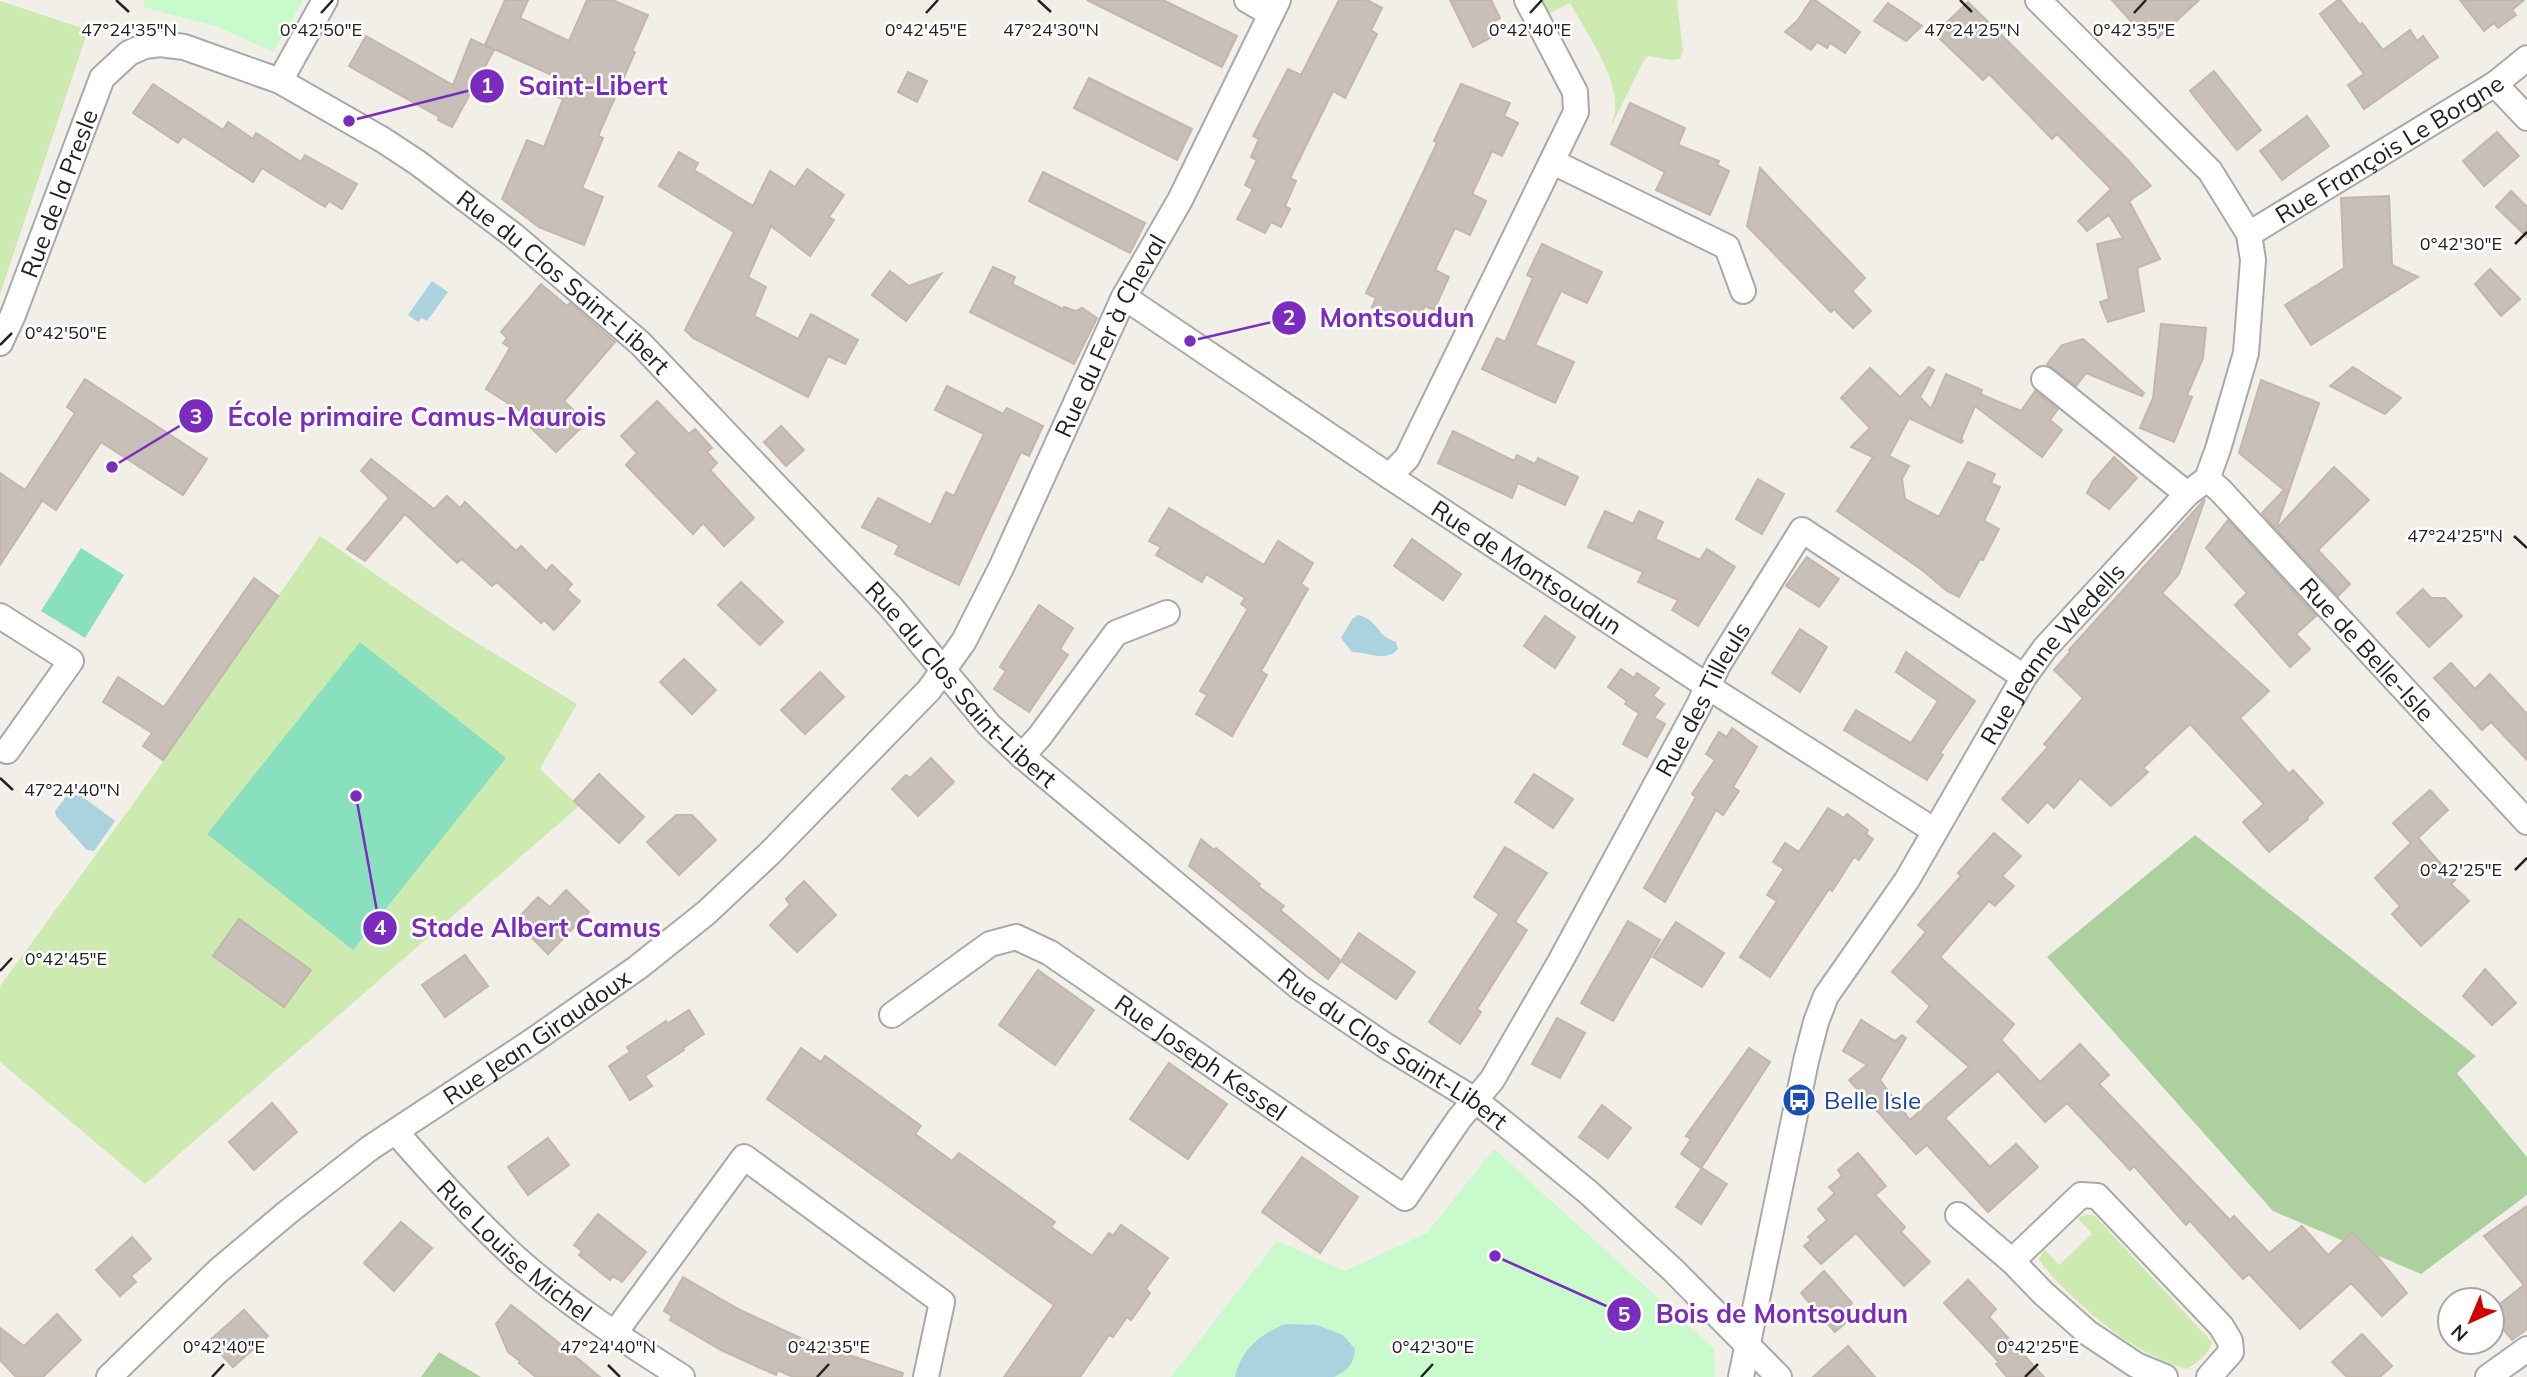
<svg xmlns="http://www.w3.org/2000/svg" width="2527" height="1377" viewBox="0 0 2527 1377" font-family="Mulish,sans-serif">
  <rect width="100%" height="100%" fill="#f2efe9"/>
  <!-- grass -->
  <g fill="#cdebb0">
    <path d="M1539,0H1677L1683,51L1680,59L1671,60L1648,56L1643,62L1612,125C1613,118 1616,110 1615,103C1615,73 1585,30 1570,3L1546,15Z"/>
    <path d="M0,1L88,30L0,294Z"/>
    <path d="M320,536L456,630L577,704L540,769L579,806L145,1184L0,1062V986L141,793Z"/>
    <path d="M2086,1214L2095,1216L2212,1342C2210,1353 2196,1364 2187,1369C2140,1355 2102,1326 2068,1292C2057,1282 2047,1272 2039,1259L2044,1249L2059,1265L2092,1234L2078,1218Z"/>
  </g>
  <!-- forest -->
  <g fill="#add19e">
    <path d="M2195,835L2476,1056L2457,1073L2527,1157V1195L2421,1274L2273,1211L2047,957Z"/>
    <path d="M439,1352L481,1377H421Z"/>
  </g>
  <!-- park -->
  <g fill="#c8facc">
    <path d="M145,0H303L273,52L218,27L143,7Z"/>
    <path d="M1494,1149L1714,1349L1715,1377H1171L1277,1241L1345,1271L1427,1233Z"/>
  </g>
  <!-- pitch -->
  <g fill="#88e0be">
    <path d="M81,548L124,575L85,638L41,611Z"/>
    <path d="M360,642L506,758L353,950L207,834Z"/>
  </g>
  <!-- water -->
  <g fill="#aad3df">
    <path d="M432,281L448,292L427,321L422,318L418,322L408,315Z"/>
    <path d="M1358,615C1379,620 1375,635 1396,642L1398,649C1385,663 1369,652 1352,652L1341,638L1352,619Z"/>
    <path d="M72,789L115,821L94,851L87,850L56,816L55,811Z"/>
    <path d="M1285,1324L1317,1325L1343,1335L1355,1349C1353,1365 1348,1370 1334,1377H1235C1241,1350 1260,1334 1285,1324Z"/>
  </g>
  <!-- building -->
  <g fill="#c7bfb8" stroke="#c4b6ab" stroke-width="2">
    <path d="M505,0H528L520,18L569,41L587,0H612L648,15L632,51L635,52L598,136L603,138L582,188L603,197L584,245L539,227L502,199L527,140L544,147L563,99L547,93L554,76L485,45Z"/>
    <path d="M1087,0H1163L1237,36L1222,67Z"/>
    <path d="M1339,0H1367L1382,8L1371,30L1377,34L1345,98L1333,91L1290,178L1296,181L1285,206L1290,209L1281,227L1271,222L1265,233L1237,219L1253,189L1245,185L1257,160L1251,157L1259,139L1253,136L1288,69L1301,75Z"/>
    <path d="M1450,0H1491L1500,18L1492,23L1494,36L1473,47Z"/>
    <path d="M1811,0H1815L1860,32L1845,53L1830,43L1827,48L1817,42L1811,50L1785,32L1798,20Z"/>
    <path d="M2112,0H2199L2158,38L2151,32L2145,37Z"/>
    <path d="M2338,0H2340L2360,25L2362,23L2383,50L2410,30L2417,41L2423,36L2438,57L2364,109L2348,85L2364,74L2320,14Z"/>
    <path d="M2460,0H2524L2512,10L2516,15L2498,28L2494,23L2484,31Z"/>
    <path d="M1968,2L2127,159L2151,186L2129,201L2160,259L2137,268L2144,311L2108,322L2100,302L2109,299L2097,244L2123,238L2109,215L2087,231L2078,221L2111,189L2057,134L2052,139L1989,74L1983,80L1935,34Z"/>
    <path d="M1888,3L1922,26L1906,41L1874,21Z"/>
    <path d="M366,36L453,85L471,39L494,50L452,127L438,120L439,117L349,66Z"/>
    <path d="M2214,71L2261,130L2237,150L2190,91Z"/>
    <path d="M908,72L927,81L917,102L898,92Z"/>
    <path d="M1089,78L1192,129L1177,160L1074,108Z"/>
    <path d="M153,84L223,130L228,122L253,139L256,133L301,162L305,155L357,184L342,209L329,201L325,207L262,168L253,182L183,136L178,143L133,113Z"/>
    <path d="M1461,84L1510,103L1504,116L1518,123L1502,156L1492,151L1472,194L1486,201L1470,235L1455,228L1435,270L1449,277L1434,310L1425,306L1419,318L1414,316L1410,325L1372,307L1376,298L1366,293L1437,143L1434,141Z"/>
    <path d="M1630,103L1685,128L1678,145L1719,161L1717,165L1729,171L1710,215L1656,190L1665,172L1611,144Z"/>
    <path d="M2307,116L2329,146L2282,180L2260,151Z"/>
    <path d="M2497,132L2519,156L2484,186L2463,161Z"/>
    <path d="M679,152L698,163L694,170L753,206L770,171L795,187L807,169L844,195L829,217L834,220L810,256L771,226L748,277L766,287L754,316L798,339L811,314L858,340L845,364L828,356L808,397L693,338L685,330L734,232L659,186Z"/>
    <path d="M1760,168L1865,278L1852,291L1871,311L1853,328L1834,309L1831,312L1747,226Z"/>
    <path d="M1043,172L1145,223L1130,253L1029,201Z"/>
    <path d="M2511,191L2527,207V237L2496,207Z"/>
    <path d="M2389,196L2392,265L2418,277L2311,345L2285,305L2344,268L2341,198Z"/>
    <path d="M1542,244L1602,272L1587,303L1561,291L1535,345L1574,362L1555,403L1482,369L1497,338L1505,342L1533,278L1527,275Z"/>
    <path d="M993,267L1015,277L1012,284L1063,309L1064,307L1076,311L1082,308L1097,318L1074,364L970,312Z"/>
    <path d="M2490,269L2520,299L2501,316L2475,284Z"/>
    <path d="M890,271L909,286L941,274L906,321L872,295Z"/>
    <path d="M541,284L567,306L570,303L615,342L564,401L586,423L556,452L530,427L536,421L486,389L510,348L503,343L507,338L501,332Z"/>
    <path d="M2161,324L2206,328L2203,358L2187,395L2192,397L2174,442L2140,428L2153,398Z"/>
    <path d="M2083,339L2144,393L2142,396L2086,373L2076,386L2047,364L2062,345Z"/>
    <path d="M1929,367L1934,370L1920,397L1931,409L1946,374L1982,390L1980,394L2021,411L2035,391L2058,409L2050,420L2062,430L2042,457L1975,406L1961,439L1963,441L1961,443L1909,418L1889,456L1909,466L1902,479L1905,499L1939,517L1968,462L1995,474L1991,483L2000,487L1984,521L1999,529L1983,560L1980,559L1959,597L1947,591L1922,570L1837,511L1873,457L1851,447L1870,428L1841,398L1870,368L1900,397Z"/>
    <path d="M2353,367L2401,398L2385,414L2330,386Z"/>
    <path d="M85,379L207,459L183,495L101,442L56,510L40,499L42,501L0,565V473L25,490L75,413L67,407Z"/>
    <path d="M2261,380L2319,403L2276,529L2262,513L2284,490L2239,453Z"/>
    <path d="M947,386L1003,414L1007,408L1043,426L1029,456L1021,452L959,585L895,554L899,545L862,527L878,498L931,525L946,492L954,496L984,434L935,410Z"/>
    <path d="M657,401L689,434L695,429L712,448L707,452L717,463L710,470L754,518L724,546L703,523L693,534L626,465L637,453L621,436Z"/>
    <path d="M781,426L804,450L786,466L764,442Z"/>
    <path d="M1453,431L1514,461L1517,455L1535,464L1538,458L1578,477L1565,505L1518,483L1512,498L1438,463Z"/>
    <path d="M2114,457L2137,478L2109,509L2087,493L2093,481Z"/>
    <path d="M371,459L434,509L447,496L460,508L465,502L516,551L521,546L546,571L552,565L572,584L567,590L580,601L554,630L544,620L541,623L497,582L492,586L462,559L457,563L405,514L365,561L347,549L389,498L361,471Z"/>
    <path d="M2334,467L2369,500L2318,550L2350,584L2338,596L2276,529Z"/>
    <path d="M1758,479L1784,494L1762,534L1736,519Z"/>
    <path d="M2205,499L2179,574L2162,593L2269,691L2240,718L2289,774L2293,770L2323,803L2307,817L2308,819L2269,852L2243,822L2264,804L2190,724L2143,768L2148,772L2111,806L2080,778L2054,808L2047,802L2028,823L2002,799L2048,747L2044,744L2083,698L2054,670L2070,652L2069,650Z"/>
    <path d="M1169,508L1264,565L1278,541L1313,563L1301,584L1308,589L1261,671L1267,675L1232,736L1196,714L1207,695L1200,691L1248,609L1241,604L1245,598L1206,574L1202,582L1156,555L1161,547L1149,541Z"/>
    <path d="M1605,511L1633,524L1639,511L1663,522L1655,539L1700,560L1707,549L1735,567L1698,626L1672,610L1678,600L1638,582L1643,572L1588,547Z"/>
    <path d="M2228,520L2316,616L2296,634L2310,649L2290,667L2235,605L2247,593L2206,548Z"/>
    <path d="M1412,539L1461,574L1443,600L1394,566Z"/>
    <path d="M1807,557L1839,579L1819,607L1786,586Z"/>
    <path d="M254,578L278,596L163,760L143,746L152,733L103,702L118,677L164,707Z"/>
    <path d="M741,582L783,622L760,645L718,605Z"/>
    <path d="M2423,589L2431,598H2445L2462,616L2429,647L2397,613Z"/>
    <path d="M1039,605L1073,628L1060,649L1068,655L1029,712L994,689L1006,671L1000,667Z"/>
    <path d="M1545,616L1575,637L1555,668L1524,646Z"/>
    <path d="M1800,629L1827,647L1800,692L1772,673Z"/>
    <path d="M1906,652L1975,701L1940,753L1943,755L1927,780L1844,730L1856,710L1911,743L1938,701L1896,672Z"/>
    <path d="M684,659L716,690L692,714L660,682Z"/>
    <path d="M2451,663L2475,689L2490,674L2527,714V760L2491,722L2482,730L2434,678Z"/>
    <path d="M1621,669L1634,678L1637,673L1659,688L1653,696L1664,704L1654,718L1665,724L1647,757L1623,744L1639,713L1625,704L1627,701L1608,687Z"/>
    <path d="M820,672L844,697L805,734L781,710Z"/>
    <path d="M1732,728L1757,747L1733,787L1739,791L1723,815L1716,810L1665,902L1644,888L1696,797L1692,794L1715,760L1706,754L1719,732L1727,737Z"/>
    <path d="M931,758L954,782L918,816L892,789L906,775L910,778Z"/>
    <path d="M599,774L644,817L619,843L574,801Z"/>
    <path d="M1534,774L1573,799L1553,828L1515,802Z"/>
    <path d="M2430,790L2448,810L2418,838L2455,880L2451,884L2469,901L2421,946L2392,914L2400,906L2375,878L2411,843L2393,823Z"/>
    <path d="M1828,808L1844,818L1847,814L1868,830L1866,834L1873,839L1859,860L1854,857L1832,891L1829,889L1770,977L1740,957L1777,901L1767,895L1784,869L1773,862L1785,843L1799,852Z"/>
    <path d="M676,815H692L716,840L679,875L647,842Z"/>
    <path d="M1994,833L2021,856L2002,876L2014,886L1995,906L1989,901L1940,957L2014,1024L2001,1040L2040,1082L2080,1044L2109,1075L2099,1084L2230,1220L2234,1216L2269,1253L2302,1226L2328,1255L2352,1233L2377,1256L2407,1293L2382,1316L2351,1283L2300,1329L2249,1274L2243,1279L2190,1221L2186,1225L2134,1166L2130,1170L2067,1103L2045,1122L1998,1071L1945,1118L1990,1167L2016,1144L2038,1167L1988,1212L1927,1145L1916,1154L1849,1080L1867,1065L1843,1051L1861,1020L1895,1041L1902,1035L1906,1038L1880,1080L1910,1120L1969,1067L1917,1022L1930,1006L1892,972L1926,932L1918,925L1961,876L1958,873Z"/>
    <path d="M1201,839L1214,850L1216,848L1260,884L1258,886L1284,906L1280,910L1341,961L1328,979L1189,866Z"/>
    <path d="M1505,847L1547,873L1515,922L1527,930L1477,1009L1481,1012L1460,1044L1429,1022L1499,914L1474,897Z"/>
    <path d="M804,881L836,915L797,952L770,925L790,905L786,899Z"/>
    <path d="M566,890L589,912L548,954L515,921L538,897L550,907Z"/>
    <path d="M239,919L311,970L284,1007L213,956Z"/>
    <path d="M1628,921L1660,940L1613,1021L1581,1003Z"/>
    <path d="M1676,922L1724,953L1702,987L1653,957Z"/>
    <path d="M1359,933L1415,972L1396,999L1341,961Z"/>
    <path d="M465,955L488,986L445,1017L422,985Z"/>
    <path d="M2485,969L2516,1003L2492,1025L2463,996Z"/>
    <path d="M1038,970L1094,1010L1055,1065L999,1025Z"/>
    <path d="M689,1010L704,1034L683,1048L684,1050L645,1076L652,1086L630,1100L609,1066L630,1052L627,1047L666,1021L667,1024Z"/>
    <path d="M1557,1018L1585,1033L1560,1078L1532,1064Z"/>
    <path d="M801,1048L821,1062L825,1056L921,1126L915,1134L952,1161L959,1153L1055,1222L1051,1227L1092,1256L1109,1233L1113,1236L1121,1225L1168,1258L1146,1289L1150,1293L1131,1320L1127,1317L1113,1337L1109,1335L1080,1377H1004L1054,1305L767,1099Z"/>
    <path d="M1749,1048L1770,1062L1701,1168L1681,1154L1691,1139L1686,1136Z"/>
    <path d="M1169,1063L1227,1104L1188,1159L1130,1119Z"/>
    <path d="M272,1103L297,1132L254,1170L229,1142Z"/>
    <path d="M1602,1105L1631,1128L1608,1158L1579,1137Z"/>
    <path d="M548,1138L569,1165L528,1195L508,1167Z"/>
    <path d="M1858,1153L1886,1186L1875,1195L1905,1227L1901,1232L1930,1262L1904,1286L1856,1233L1821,1264L1804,1246L1811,1240L1808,1237L1827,1220L1818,1209L1835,1193L1829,1187L1842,1176L1838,1170Z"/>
    <path d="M1302,1157L1358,1197L1320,1253L1262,1212Z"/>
    <path d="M1702,1168L1727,1184L1701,1224L1676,1207Z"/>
    <path d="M2527,1206V1329L2512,1340L2492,1316V1310L2524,1285L2484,1236Z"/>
    <path d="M598,1214L646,1252L622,1282L613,1276L610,1280L579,1255L582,1251L574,1245Z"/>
    <path d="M401,1222L432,1248L394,1291L364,1263Z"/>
    <path d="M132,1237L151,1259L131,1276L136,1282L120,1296L96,1270Z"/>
    <path d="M1824,1271L1852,1303L1845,1311L1851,1318L1835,1332L1801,1293Z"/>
    <path d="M683,1277L740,1310L807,1341L903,1373L902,1377H793L778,1370L776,1375L721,1350L670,1320L672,1316L664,1311Z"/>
    <path d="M1968,1280L1996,1309L1989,1317L2044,1377H2007L1996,1364L1999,1362L1944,1303Z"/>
    <path d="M511,1305L537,1325L600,1377H536L519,1363L520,1361L508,1352L496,1324Z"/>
    <path d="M244,1310L268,1336L233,1367L209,1341Z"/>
    <path d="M57,1314L81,1340L43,1377H16L0,1360V1328L24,1346Z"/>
    <path d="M2362,1334L2392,1366L2380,1377H2347L2332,1362Z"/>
    <path d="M1848,1346L1875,1377H1813Z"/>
  </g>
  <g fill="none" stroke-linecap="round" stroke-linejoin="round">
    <defs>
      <g id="street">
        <path d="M1247,0L1271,14"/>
        <path d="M280,81L325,0"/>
        <path d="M2495,84L2527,118"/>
        <path d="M1553,162L1727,247L1743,291"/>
        <path id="s1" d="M2249,234L2495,84L2527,58"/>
        <path id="s2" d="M1124,297L1389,476L1724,697L1935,831"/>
        <path id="s3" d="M0,343L13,315L102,78L129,53L145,46L160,44L184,47L280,81L383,140L418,163L513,235L640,343L890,606L989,725L1022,756L1299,987L1386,1046L1475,1100L1526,1141L1589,1193L1673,1270L1779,1377"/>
        <path d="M2044,379L2187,494"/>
        <path d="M1389,476L1407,458L1576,112L1575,92L1527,0"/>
        <path id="s4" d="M2207,479L2220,490L2527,822"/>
        <path d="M0,616L71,661L7,751"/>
        <path d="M1022,756L1040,736L1116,633L1167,613"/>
        <path id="s5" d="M892,1015L990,944L1016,937L1050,953L1405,1198L1459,1119L1492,1080L1560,962L1699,705L1718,665L1802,530L2024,677"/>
        <path id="s6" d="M396,1132C434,1176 474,1219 517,1259C568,1304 625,1341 682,1377"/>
        <path d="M1958,1215L2012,1261L2044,1294L2088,1333L2136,1365L2165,1377"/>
        <path d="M2012,1261L2081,1195L2097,1196L2221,1326L2230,1341L2231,1352L2209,1377"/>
        <path d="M614,1334L744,1157L942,1302L926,1377"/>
        <path id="s7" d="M109,1377L218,1271L288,1212L370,1148L531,1042L637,968L706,913L770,853L929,690L964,641L1001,568L1124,297L1180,200L1278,0"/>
        <path id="s8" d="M1741,1377L1806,1061L1816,1022L1826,996L1907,880L2024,677L2045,648L2187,494L2207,479L2218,449L2246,353L2253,260L2249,234L2210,171L2038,0"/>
        <path d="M2488,1377L2527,1349"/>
      </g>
    </defs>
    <!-- street casing -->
    <use href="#street" stroke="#a9a9a9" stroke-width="28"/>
    <!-- street -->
    <use href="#street" stroke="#fff" stroke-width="24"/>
  </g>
  <!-- ticks -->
  <path fill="none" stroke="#222" stroke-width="2.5" d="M116,0L129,12M1038,0L1051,12M1960,0L1972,12M321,13L333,0M926,13L938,0M1530,13L1542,0M2134,13L2146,0M2515,244L2527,232M0,345L12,333M2514,536L2527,548M0,778L13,790M2515,870L2527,858M0,971L12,958M608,1365L620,1377M212,1377L224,1364M817,1377L829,1364M1421,1377L1433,1364M2025,1377L2038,1364"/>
  <!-- icons -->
  <defs>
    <symbol id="bus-disc" viewBox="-11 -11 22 22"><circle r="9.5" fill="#1a4fb4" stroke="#fff"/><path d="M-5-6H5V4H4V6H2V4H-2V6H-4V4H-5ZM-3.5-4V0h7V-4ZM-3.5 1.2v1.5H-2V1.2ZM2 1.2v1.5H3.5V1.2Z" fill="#fff"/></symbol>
  </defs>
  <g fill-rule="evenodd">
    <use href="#bus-disc" x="1780" y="1081" width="38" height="38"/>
  </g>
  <g text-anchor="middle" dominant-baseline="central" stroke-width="5" stroke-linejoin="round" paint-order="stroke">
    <!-- street labels -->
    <g font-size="24" fill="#222" stroke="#fff">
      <text stroke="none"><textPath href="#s1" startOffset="164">Rue François Le Borgne</textPath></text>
      <text stroke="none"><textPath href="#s3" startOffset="161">Rue de la Presle</textPath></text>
      <text stroke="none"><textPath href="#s3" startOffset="828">Rue du Clos Saint-Libert</textPath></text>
      <text stroke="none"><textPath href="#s7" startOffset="1472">Rue du Fer à Cheval</textPath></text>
      <text stroke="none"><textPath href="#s2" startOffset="485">Rue de Montsoudun</textPath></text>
      <text stroke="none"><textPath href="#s4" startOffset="234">Rue de Belle-Isle</textPath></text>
      <text stroke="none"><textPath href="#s8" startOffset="802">Rue Jeanne Wedells</textPath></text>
      <text stroke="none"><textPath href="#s3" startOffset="1395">Rue du Clos Saint-Libert</textPath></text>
      <text stroke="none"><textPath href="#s5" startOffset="1199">Rue des Tilleuls</textPath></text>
      <text stroke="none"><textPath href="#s7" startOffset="548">Rue Jean Giraudoux</textPath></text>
      <text stroke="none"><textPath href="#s3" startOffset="1962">Rue du Clos Saint-Libert</textPath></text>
      <text stroke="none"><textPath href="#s5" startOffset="369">Rue Joseph Kessel</textPath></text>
      <text stroke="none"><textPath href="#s6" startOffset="168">Rue Louise Michel</textPath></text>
    </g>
    <!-- transit labels -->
    <g font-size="24" fill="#164399" stroke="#fff" text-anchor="start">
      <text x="1824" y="1100">Belle Isle</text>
    </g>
  </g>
  <g font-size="18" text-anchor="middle" fill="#222" stroke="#fff" stroke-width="5" stroke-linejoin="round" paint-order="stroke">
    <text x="129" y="36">47°24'35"N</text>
    <text x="1051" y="36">47°24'30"N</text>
    <text x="1972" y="36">47°24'25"N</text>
    <text x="321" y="36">0°42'50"E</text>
    <text x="926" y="36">0°42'45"E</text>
    <text x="1530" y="36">0°42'40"E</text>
    <text x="2134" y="36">0°42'35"E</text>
    <text x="2461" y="250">0°42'30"E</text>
    <text x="66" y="339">0°42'50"E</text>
    <text x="2455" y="542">47°24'25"N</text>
    <text x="72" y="796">47°24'40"N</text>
    <text x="2461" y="876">0°42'25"E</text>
    <text x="66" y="965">0°42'45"E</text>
    <text x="224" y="1353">0°42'40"E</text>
    <text x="829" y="1353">0°42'35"E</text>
    <text x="1433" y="1353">0°42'30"E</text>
    <text x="2038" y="1353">0°42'25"E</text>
    <text x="608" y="1353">47°24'40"N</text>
  </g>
  <!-- callouts -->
  <path fill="none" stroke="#7b2cbf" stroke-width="2.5" d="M349 121L487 86M1190 341L1289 318M112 467L196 416M356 796L380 928M1495 1256L1624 1314"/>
  <g fill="#7b2cbf" stroke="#fff" stroke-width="2.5">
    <circle cx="349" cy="121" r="7"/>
    <circle cx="1190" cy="341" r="7"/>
    <circle cx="112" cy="467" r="7"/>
    <circle cx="356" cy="796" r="7"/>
    <circle cx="1495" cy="1256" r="7"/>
    <circle cx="487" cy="86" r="18"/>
    <circle cx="1289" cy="318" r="18"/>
    <circle cx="196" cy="416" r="18"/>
    <circle cx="380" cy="928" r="18"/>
    <circle cx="1624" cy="1314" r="18"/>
  </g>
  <g font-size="21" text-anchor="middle" font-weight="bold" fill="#fff">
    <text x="487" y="93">1</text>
    <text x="1289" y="325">2</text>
    <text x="196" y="424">3</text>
    <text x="380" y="935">4</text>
    <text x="1624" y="1322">5</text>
  </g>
  <g font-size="26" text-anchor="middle" font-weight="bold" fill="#7b2cbf" stroke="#fff" stroke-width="5" stroke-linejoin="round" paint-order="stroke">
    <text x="593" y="95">Saint-Libert</text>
    <text x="1397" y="327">Montsoudun</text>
    <text x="417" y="426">École primaire Camus-Maurois</text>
    <text x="536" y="937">Stade Albert Camus</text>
    <text x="1782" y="1323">Bois de Montsoudun</text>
  </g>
  <!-- north arrow -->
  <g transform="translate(2471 1321) rotate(224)"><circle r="33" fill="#ffffff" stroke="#a7a7a7" stroke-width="2"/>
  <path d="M0-5L12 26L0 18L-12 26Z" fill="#d40000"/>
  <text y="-10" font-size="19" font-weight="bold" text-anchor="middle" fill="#222222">N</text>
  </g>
</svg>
